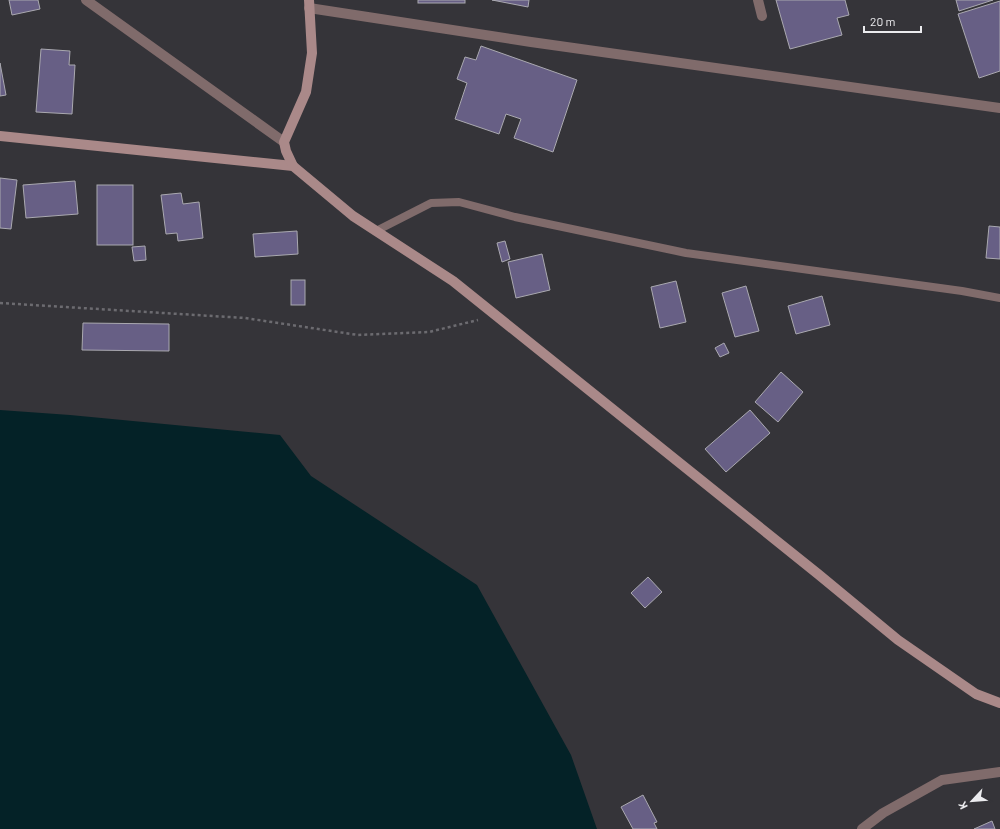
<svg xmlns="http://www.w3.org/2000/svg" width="1000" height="829" viewBox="0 0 1000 829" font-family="Barlow,sans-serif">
  <rect width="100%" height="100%" fill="#353439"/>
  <!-- water -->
  <path fill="#042227" d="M0,410L70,415L280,435L311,476L477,585L571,755L597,829H0Z"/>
  <!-- building -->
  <g fill="#675f85" stroke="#aaa9b0">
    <path d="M9,0H38L40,9L12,15Z"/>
    <rect x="418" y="0" width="47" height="3"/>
    <path d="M492,0H529L528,7Z"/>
    <path d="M776,0H845L849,15L837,18L842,35L790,49Z"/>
    <path d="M956,0H993L959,11Z"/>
    <path d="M1000,1V71L979,78L958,14Z"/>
    <path d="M481,46L577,80L553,152L514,138L521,119L506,114L499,134L455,119L467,83L457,79L465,57L476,60Z"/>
    <path d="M41,49L70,51L69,65H75L72,114L36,112Z"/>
    <path d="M0,63L6,95L0,96Z"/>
    <path d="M0,178L17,180L11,229L0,228Z"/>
    <path d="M75,181L78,214L26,218L23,185Z"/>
    <rect x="97" y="185" width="36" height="60"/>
    <path d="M181,193L183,204L199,202L203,238L178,241L177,233L166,234L161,195Z"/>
    <path d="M989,226L1000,227V259L986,258Z"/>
    <path d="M297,231L298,254L255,257L253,234Z"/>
    <path d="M505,241L510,259L502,262L497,243Z"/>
    <path d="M145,246L146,260L134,261L132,247Z"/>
    <path d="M542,254L550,290L516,298L508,262Z"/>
    <rect x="291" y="280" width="14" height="25"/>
    <path d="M676,281L686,322L660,328L651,287Z"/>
    <path d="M746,286L759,331L735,337L722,293Z"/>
    <path d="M822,296L830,325L796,334L788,306Z"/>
    <path d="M83,323L169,324V351L82,350Z"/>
    <path d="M724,343L729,353L720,357L715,348Z"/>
    <path d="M781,372L803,392L778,422L755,402Z"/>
    <path d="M750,410L770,433L726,472L705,449Z"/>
    <path d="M648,577L662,592L645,608L631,593Z"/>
    <path d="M643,795L657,822L654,823L657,829H633L621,807Z"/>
    <path d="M992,821L995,829H974Z"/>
  </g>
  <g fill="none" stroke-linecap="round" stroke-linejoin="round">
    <!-- path -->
    <path stroke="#6c6b70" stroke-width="2.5" stroke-dasharray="3 3" stroke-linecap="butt" d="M0,303L245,318L358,335L429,332L478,320"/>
    <!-- lane -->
    <path stroke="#806b6b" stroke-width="8" d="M376,231L431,203L459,202L515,217L686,253L962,291L1000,298"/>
    <!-- street -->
    <g stroke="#806b6b" stroke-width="10">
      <path d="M86,0L284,142"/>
      <path d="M758,0L762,16"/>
      <path d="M309,8L531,42L1000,108"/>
      <path d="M862,829L883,813L942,780L1000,772"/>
    </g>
    <!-- secondary -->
    <g stroke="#aa8989" stroke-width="10">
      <path d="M0,136L293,166L353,216L453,281L818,574L898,640L976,694L1000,703"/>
      <path d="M293,166L286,151L284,142L306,92L312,53L309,0"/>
    </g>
  </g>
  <!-- north arrow -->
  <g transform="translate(972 801) rotate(244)" stroke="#353439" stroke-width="3" paint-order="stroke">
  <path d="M0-3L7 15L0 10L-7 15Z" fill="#ebebee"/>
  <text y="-6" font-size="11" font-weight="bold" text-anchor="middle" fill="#ebebee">K</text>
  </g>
  <!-- scale -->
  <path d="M864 26v6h57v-6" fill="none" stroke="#ebebee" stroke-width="2"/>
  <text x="870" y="26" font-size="12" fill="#ebebee" stroke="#353439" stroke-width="3" paint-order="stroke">20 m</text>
</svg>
